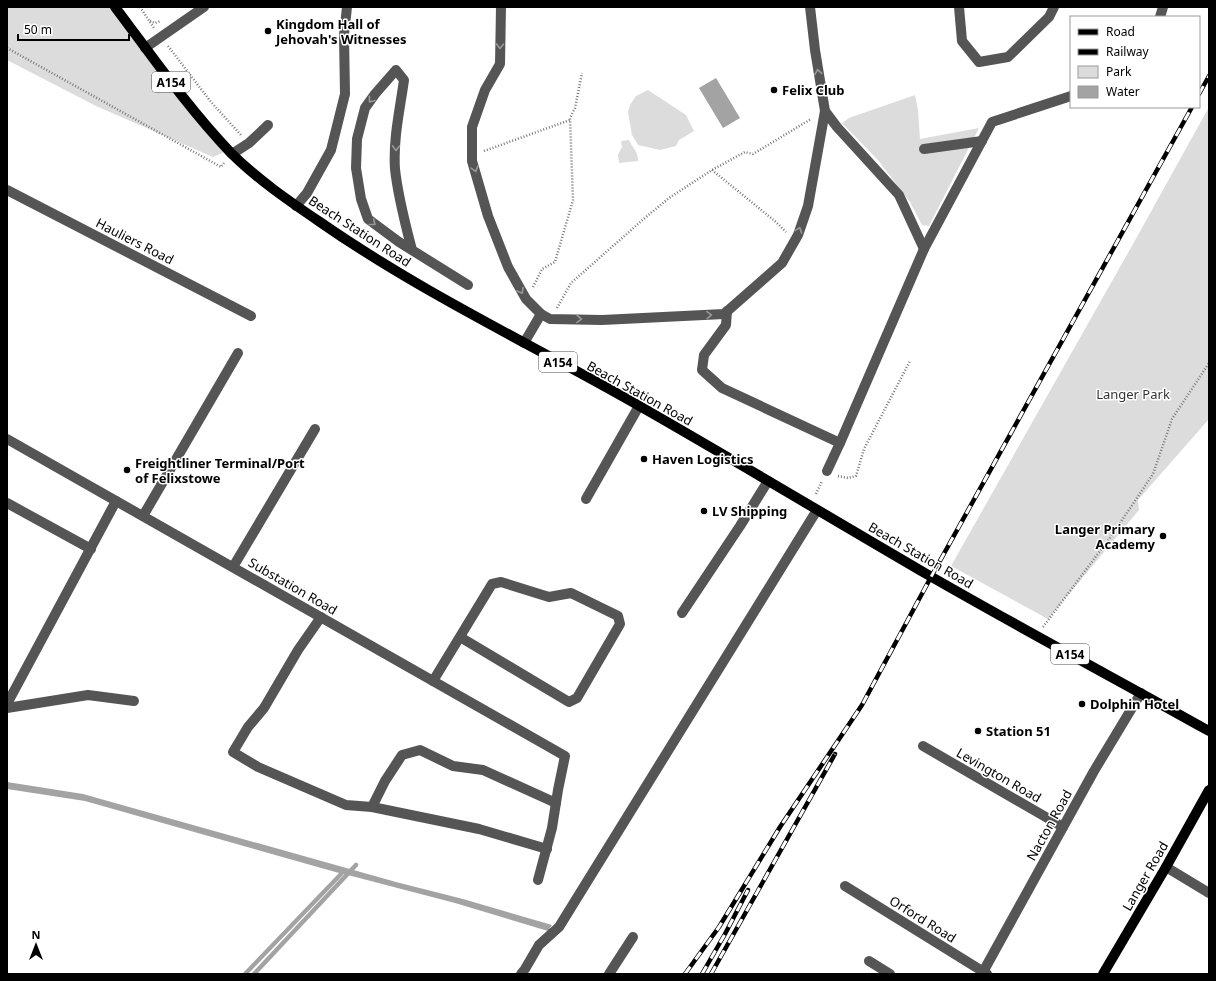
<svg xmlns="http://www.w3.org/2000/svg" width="1216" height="981" viewBox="0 0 1216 981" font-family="'Noto Sans',sans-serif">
  <rect width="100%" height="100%" fill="#fff"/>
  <!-- green -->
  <g fill="#dcdcdc">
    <path d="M7,7H115L229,150L213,157L96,106L7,60Z"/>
    <path d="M648,90L686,115L694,131L679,140L676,146L660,150L638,145L632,135L628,112L630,105L636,96Z"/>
    <path d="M915,95L918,110L920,139L979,128L929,226L922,225L910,202L878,160L842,123L849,118Z"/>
    <path d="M1209,107V419L1138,500L1139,510L1048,619L951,566L1133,244Z"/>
    <path d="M629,140C633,149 638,151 638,161L619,163L618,155L622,147L621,141Z"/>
  </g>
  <!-- water -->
  <g fill="#a3a3a3">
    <path d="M716,78L740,118L723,128L699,88Z"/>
    <path d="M7,782L83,794L396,882L463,899L552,925L548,931L455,903L344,874L248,974H242L339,873L85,801L7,789Z"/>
  </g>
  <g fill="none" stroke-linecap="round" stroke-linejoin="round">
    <!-- stream -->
    <path stroke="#a3a3a3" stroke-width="4.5" d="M254,974L356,865"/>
    <!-- path -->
    <g stroke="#777" stroke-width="2.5" stroke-dasharray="1 2" stroke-linecap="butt">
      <path d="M140,7L154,28"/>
      <path d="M150,21L155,23L161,21"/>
      <path d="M168,46L211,102L241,135"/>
      <path d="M7,48L221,167L224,163"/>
      <path d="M484,151L570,120"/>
      <path d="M712,170L776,222L786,232"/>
      <path d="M533,287L542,269L555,262L573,200L570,118L575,108L582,73"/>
      <path d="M557,308L571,283L646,217L669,198L712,170L745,152L753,154L811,119"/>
      <path d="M838,476L848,478L856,476L864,449L910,361"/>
      <path d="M816,494L822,481"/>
      <path d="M1043,627L1112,535L1153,474L1172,419L1209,363"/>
    </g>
    <!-- minor -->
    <g stroke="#555" stroke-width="10">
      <path d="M501,7L500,64L485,90L472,127V161L488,216L508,267L526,299L541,314L550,319L602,320L724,314L782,263L798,235L808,206L825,111L815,50L810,7"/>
      <path d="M959,7L962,41L979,62L1008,57L1049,17L1054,7"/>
      <path d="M1160,17L1163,7"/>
      <path d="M145,48L204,7"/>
      <path d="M825,111L837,127L899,195L924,249"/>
      <path d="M924,149L982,141"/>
      <path d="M232,154L249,143L268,125"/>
      <path d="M7,190L251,316"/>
      <path d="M296,206L307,193L331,150L345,94L344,35L347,7"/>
      <path d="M412,250C405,223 398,197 395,169C393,139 400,109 404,80L396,70L375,94L365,108L357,139L356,168L361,199L368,219L399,242L468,285"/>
      <path d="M727,311L726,325L704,355L702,370L722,388L840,443"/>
      <path d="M524,343L541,314"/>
      <path d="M7,439L565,756L558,790L552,828L538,880"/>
      <path d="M827,471L840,443L924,249L992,122L1071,96"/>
      <path d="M586,499L639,406"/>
      <path d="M7,503L91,549"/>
      <path d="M143,516L238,353"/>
      <path d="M233,567L315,429"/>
      <path d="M682,613L740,526L768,481"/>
      <path d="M321,617L298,650L264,708L248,727L233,752L258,767L346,805L372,807L385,781L402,755L420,750L453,766L483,770L556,803"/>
      <path d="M433,681L492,584L501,582L549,597L571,593L618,616L620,624L577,698L569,702L460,637"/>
      <path d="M7,704L116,501"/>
      <path d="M7,708L88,695L134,701"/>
      <path d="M923,746L1063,827"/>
      <path d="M372,807L479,829L547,849"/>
      <path d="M1166,867L1209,893"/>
      <path d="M845,886L987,974"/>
      <path d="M869,961L890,974"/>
      <path d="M983,972L1094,771L1141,693"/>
      <path d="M521,974L525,969L539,945L559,927L817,510"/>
      <path d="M609,974L633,937"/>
    </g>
    <!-- major -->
    <g stroke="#000" stroke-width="10">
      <path d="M115,7C152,56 188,108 231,153C257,179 289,201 320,222C422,293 535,346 643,408C739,463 834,520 930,576C1022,629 1116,679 1209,731"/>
      <path d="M1103,974L1166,867L1209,790"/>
    </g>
    <defs>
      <g id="rail">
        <path d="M1199,94L1209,76"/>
        <path d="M685,974L719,927L780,827L862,705L931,577L1192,107"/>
        <path d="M702,974L725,934L748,890"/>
        <path d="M711,974L835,754"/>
      </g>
    </defs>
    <!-- rail casing -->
    <use href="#rail" stroke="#000" stroke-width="4.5"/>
    <!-- rail -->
    <use href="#rail" stroke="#fff" stroke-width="3" stroke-dasharray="9" stroke-linecap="butt"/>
  </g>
  <!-- one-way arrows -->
  <defs><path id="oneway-chevron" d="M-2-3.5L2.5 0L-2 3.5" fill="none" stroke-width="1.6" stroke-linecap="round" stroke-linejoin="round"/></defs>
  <g stroke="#999">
    <use href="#oneway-chevron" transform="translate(500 46) rotate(91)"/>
    <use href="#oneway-chevron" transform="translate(818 72) rotate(-100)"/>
    <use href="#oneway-chevron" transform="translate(371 100) rotate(127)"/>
    <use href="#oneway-chevron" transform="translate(396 148) rotate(91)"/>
    <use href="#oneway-chevron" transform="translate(475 169) rotate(74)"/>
    <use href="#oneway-chevron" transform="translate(373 223) rotate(38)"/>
    <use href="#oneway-chevron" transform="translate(799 230) rotate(-70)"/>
    <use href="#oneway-chevron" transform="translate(521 291) rotate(61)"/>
    <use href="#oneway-chevron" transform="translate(709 315) rotate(-2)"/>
    <use href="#oneway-chevron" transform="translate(579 319) rotate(1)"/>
  </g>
  <!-- markers -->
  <g fill="#000" stroke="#fff" stroke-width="1.5">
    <circle cx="268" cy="31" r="4"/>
    <circle cx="774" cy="90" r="4"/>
    <circle cx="644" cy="459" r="4"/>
    <circle cx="127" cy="470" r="4"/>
    <circle cx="704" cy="511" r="4"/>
    <circle cx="1163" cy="536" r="4"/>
    <circle cx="1082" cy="704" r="4"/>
    <circle cx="978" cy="731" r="4"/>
  </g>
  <g text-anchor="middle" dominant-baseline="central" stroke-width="3" stroke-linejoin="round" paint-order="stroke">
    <!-- shield labels -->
    <g fill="#fff" stroke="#4c4c4c" stroke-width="1">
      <rect x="152" y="72" width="38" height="20" rx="3"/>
      <rect x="539" y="352" width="38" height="20" rx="3"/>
      <rect x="1051" y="644" width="38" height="20" rx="3"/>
    </g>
    <g font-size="12" font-weight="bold" fill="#000">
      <text x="171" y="82">A154</text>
      <text x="558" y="362">A154</text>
      <text x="1070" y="654">A154</text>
    </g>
    <!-- poi labels -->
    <g font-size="13" font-weight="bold" fill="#000" stroke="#fff" text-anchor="start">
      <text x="276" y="24">Kingdom Hall of<tspan x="276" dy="15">Jehovah's Witnesses</tspan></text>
      <text x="782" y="90">Felix Club</text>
      <text x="652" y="459">Haven Logistics</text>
      <text x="135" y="463">Freightliner Terminal/Port<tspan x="135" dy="15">of Felixstowe</tspan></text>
      <text x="712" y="511">LV Shipping</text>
      <text x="1155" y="529" text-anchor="end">Langer Primary<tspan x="1155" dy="15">Academy</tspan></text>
      <text x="1090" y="704">Dolphin Hotel</text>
      <text x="986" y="731">Station 51</text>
    </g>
    <!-- street labels -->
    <g font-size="13" fill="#000" stroke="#fff">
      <text transform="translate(360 231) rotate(33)">Beach Station Road</text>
      <text transform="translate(135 241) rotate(27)">Hauliers Road</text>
      <text transform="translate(640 393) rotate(29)">Beach Station Road</text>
      <text transform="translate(921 555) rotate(30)">Beach Station Road</text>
      <text transform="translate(293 586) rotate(30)">Substation Road</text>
      <text transform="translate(999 775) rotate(30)">Levington Road</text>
      <text transform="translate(1049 825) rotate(-61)">Nacton Road</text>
      <text transform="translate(1145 876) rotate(-60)">Langer Road</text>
      <text transform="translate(923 919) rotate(32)">Orford Road</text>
    </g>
    <!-- park labels -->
    <g font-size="13" fill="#333" stroke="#fff">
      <text x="1133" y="394">Langer Park</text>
    </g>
  </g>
  <!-- border -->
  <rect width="1216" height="981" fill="none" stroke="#000000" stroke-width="16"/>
  <!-- legend -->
  <rect x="1070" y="16" width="130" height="92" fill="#ffffff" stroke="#999999"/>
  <rect x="1078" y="29" width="20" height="6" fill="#000000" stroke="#999999"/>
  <text x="1106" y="36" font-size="12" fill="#000000">Road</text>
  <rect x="1078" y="49" width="20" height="6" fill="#000000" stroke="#999999"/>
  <text x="1106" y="56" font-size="12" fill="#000000">Railway</text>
  <rect x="1078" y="66" width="20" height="12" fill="#dcdcdc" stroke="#999999"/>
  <text x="1106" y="76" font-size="12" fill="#000000">Park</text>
  <rect x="1078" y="86" width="20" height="12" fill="#a3a3a3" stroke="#999999"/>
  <text x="1106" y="96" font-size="12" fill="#000000">Water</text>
  <!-- north arrow -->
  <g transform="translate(36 945)" stroke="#ffffff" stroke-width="3" paint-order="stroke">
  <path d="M0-3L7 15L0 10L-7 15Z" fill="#000000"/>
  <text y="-6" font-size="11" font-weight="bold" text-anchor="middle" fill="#000000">N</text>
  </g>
  <!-- scale -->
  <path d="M18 34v6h111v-6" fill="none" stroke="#000000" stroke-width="2"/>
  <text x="24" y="34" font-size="12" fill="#000000" stroke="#ffffff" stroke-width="3" paint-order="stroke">50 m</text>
</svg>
